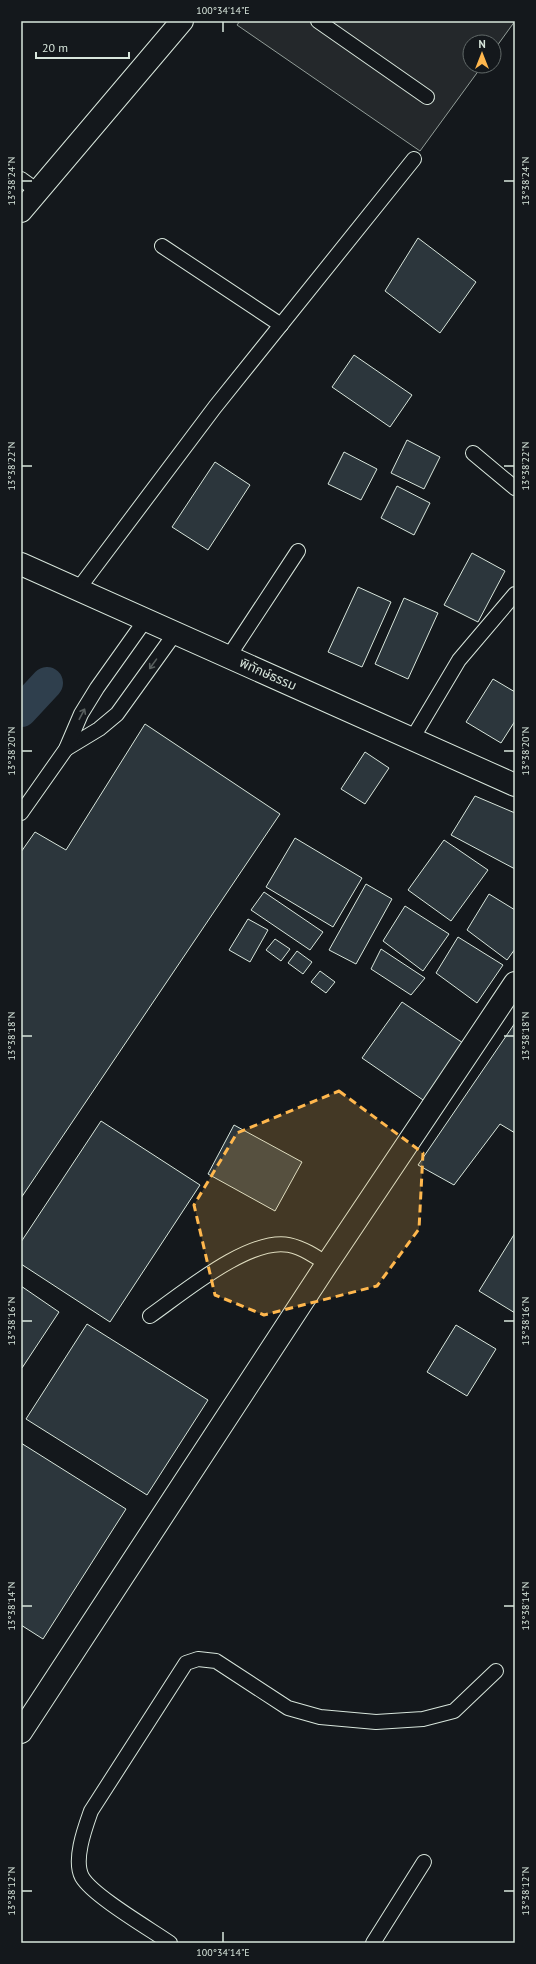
<svg xmlns="http://www.w3.org/2000/svg" width="536" height="1964" viewBox="0 0 536 1964" font-family="'PT Sans','Noto Sans Thai',sans-serif">
  <rect width="100%" height="100%" fill="#14181c"/>
  <!-- parking -->
  <path fill="#24282b" stroke="#939e99" d="M240,21H515L494,50V42H470V66H482L420,151L237,25Z"/>
  <g fill="none" stroke-linecap="round" stroke-linejoin="round">
    <!-- canal -->
    <path stroke="#2f3f4d" stroke-width="32" d="M21,711L47,683"/>
  </g>
  <!-- building -->
  <g fill="#2c363c" stroke="#d8e6dc">
    <path d="M418,238L476,282L440,333L385,291Z"/>
    <path d="M354,355L412,395L390,427L332,387Z"/>
    <path d="M407,440L440,457L424,489L391,473Z"/>
    <path d="M344,452L377,469L361,500L328,484Z"/>
    <path d="M215,462L250,485L208,550L172,527Z"/>
    <path d="M397,486L430,503L414,535L381,518Z"/>
    <path d="M472,553L505,571L478,622L444,605Z"/>
    <path d="M358,587L391,602L362,667L328,652Z"/>
    <path d="M404,598L438,613L408,679L375,664Z"/>
    <path d="M493,679L515,692V721L501,743L466,722Z"/>
    <path d="M145,724L280,814L21,1198V852L35,832L66,850Z"/>
    <path d="M365,752L389,768L365,804L341,789Z"/>
    <path d="M475,796L515,813V869L451,835Z"/>
    <path d="M295,838L362,878L333,927L266,887Z"/>
    <path d="M444,840L488,870L451,921L408,890Z"/>
    <path d="M366,884L392,899L356,964L329,950Z"/>
    <path d="M264,892L323,932L310,950L251,910Z"/>
    <path d="M489,894L515,910V949L507,960L467,930Z"/>
    <path d="M405,906L449,934L423,971L383,941Z"/>
    <path d="M248,919L268,930L250,962L229,950Z"/>
    <path d="M458,937L503,965L477,1003L436,973Z"/>
    <path d="M275,939L290,949L281,961L266,950Z"/>
    <path d="M381,949L425,978L411,995L371,969Z"/>
    <path d="M297,951L312,962L303,974L288,963Z"/>
    <path d="M320,971L335,982L326,993L311,982Z"/>
    <path d="M402,1002L466,1045L426,1102L362,1058Z"/>
    <path d="M515,1023V1133L500,1124L454,1185L418,1165Z"/>
    <path d="M101,1121L200,1185L110,1322L21,1264V1242Z"/>
    <path d="M234,1125L302,1162L275,1211L208,1174Z"/>
    <path d="M515,1233V1313L479,1291Z"/>
    <path d="M21,1286L59,1312L22,1368L21,1367Z"/>
    <path d="M87,1324L208,1400L147,1495L26,1419Z"/>
    <path d="M456,1325L496,1349L467,1396L427,1372Z"/>
    <path d="M21,1443L126,1509L43,1639L21,1625Z"/>
  </g>
  <g fill="none" stroke-linecap="round" stroke-linejoin="round">
    <defs>
      <g id="service">
        <path d="M318,21L427,97"/>
        <path d="M21,179L39,192"/>
        <path d="M162,246L281,325"/>
        <path d="M473,453L515,488"/>
        <path d="M79,588L215,407L414,159"/>
        <path d="M229,656L298,551"/>
        <path d="M412,739L459,660L515,594"/>
        <path d="M66,749L99,729L117,714L176,632"/>
        <path d="M21,813L66,749L81,714L97,688L146,619"/>
        <path d="M150,1316C183,1293 249,1237 289,1245C303,1248 315,1256 327,1264"/>
        <path d="M170,1943C150,1929 93,1896 82,1877C73,1860 85,1828 91,1811L186,1663L198,1659L216,1661L288,1708L320,1717L376,1722L423,1719L454,1711L496,1671"/>
        <path d="M373,1943L424,1862"/>
      </g>
      <g id="minor">
        <path d="M21,211L182,21"/>
        <path d="M21,564L515,785"/>
        <path d="M21,1732L327,1264L515,983"/>
      </g>
    </defs>
    <!-- service casing -->
    <use href="#service" stroke="#d8e6dc" stroke-width="16"/>
    <!-- minor casing -->
    <use href="#minor" stroke="#d8e6dc" stroke-width="24"/>
    <!-- service -->
    <use href="#service" stroke="#14181c" stroke-width="14"/>
    <!-- minor -->
    <use href="#minor" stroke="#14181c" stroke-width="22"/>
  </g>
  <!-- one-way arrows -->
  <defs><path id="oneway-shaft" d="M-6 0H5M1.5-3L5.5 0L1.5 3" fill="none" stroke-width="1.6" stroke-linecap="round" stroke-linejoin="round"/></defs>
  <g stroke="#59605f">
    <use href="#oneway-shaft" transform="translate(153 664) rotate(126)"/>
    <use href="#oneway-shaft" transform="translate(82 714) rotate(-62)"/>
  </g>
  <!-- marked area -->
  <path fill="#ffb74d" fill-opacity="0.2" stroke="#ffb74d" stroke-width="3" stroke-dasharray="8 5" stroke-linejoin="round" d="M339,1091L423,1153L419,1229L377,1286L264,1315L215,1295L194,1205L237,1133Z"/>
  <!-- ticks -->
  <path fill="none" stroke="#d8e6dc" stroke-width="1.5" d="M223,22V32M22,181H32M504,181H514M22,466H32M504,466H514M22,751H32M504,751H514M22,1036H32M504,1036H514M22,1321H32M504,1321H514M22,1606H32M504,1606H514M22,1891H32M504,1891H514M223,1932V1942"/>
  <g text-anchor="middle" dominant-baseline="central" stroke-width="3" stroke-linejoin="round" paint-order="stroke">
    <!-- street labels -->
    <g font-size="13" fill="#d8e6dc" stroke="#14181c">
      <text transform="translate(268 674) rotate(24)">พิทักษ์ธรรม</text>
    </g>
  </g>
  <!-- border -->
  <rect width="536" height="1964" fill="none" stroke="#14181c" stroke-width="44"/>
  <!-- north arrow -->
  <g transform="translate(482 54)"><circle r="19" fill="#14181c" stroke="#626a69"/>
  <path d="M0-3L7 15L0 10L-7 15Z" fill="#ffb74d"/>
  <text y="-6" font-size="11" font-weight="bold" text-anchor="middle" fill="#d8e6dc">N</text>
  </g>
  <!-- scale -->
  <path d="M36 52v6h93v-6" fill="none" stroke="#d8e6dc" stroke-width="2"/>
  <text x="42" y="52" font-size="12" fill="#d8e6dc" stroke="#14181c" stroke-width="3" paint-order="stroke">20 m</text>
  <rect x="22" y="22" width="492" height="1920" fill="none" stroke="#d8e6dc" stroke-width="1.5"/>
  <g font-size="10" text-anchor="middle" fill="#d8e6dc">
    <text x="223" y="14">100°34'14"E</text>
    <text transform="translate(11 181) rotate(-90)" y="4">13°38'24"N</text>
    <text transform="translate(525 181) rotate(-90)" y="4">13°38'24"N</text>
    <text transform="translate(11 466) rotate(-90)" y="4">13°38'22"N</text>
    <text transform="translate(525 466) rotate(-90)" y="4">13°38'22"N</text>
    <text transform="translate(11 751) rotate(-90)" y="4">13°38'20"N</text>
    <text transform="translate(525 751) rotate(-90)" y="4">13°38'20"N</text>
    <text transform="translate(11 1036) rotate(-90)" y="4">13°38'18"N</text>
    <text transform="translate(525 1036) rotate(-90)" y="4">13°38'18"N</text>
    <text transform="translate(11 1321) rotate(-90)" y="4">13°38'16"N</text>
    <text transform="translate(525 1321) rotate(-90)" y="4">13°38'16"N</text>
    <text transform="translate(11 1606) rotate(-90)" y="4">13°38'14"N</text>
    <text transform="translate(525 1606) rotate(-90)" y="4">13°38'14"N</text>
    <text transform="translate(11 1891) rotate(-90)" y="4">13°38'12"N</text>
    <text transform="translate(525 1891) rotate(-90)" y="4">13°38'12"N</text>
    <text x="223" y="1956">100°34'14"E</text>
  </g>
</svg>
